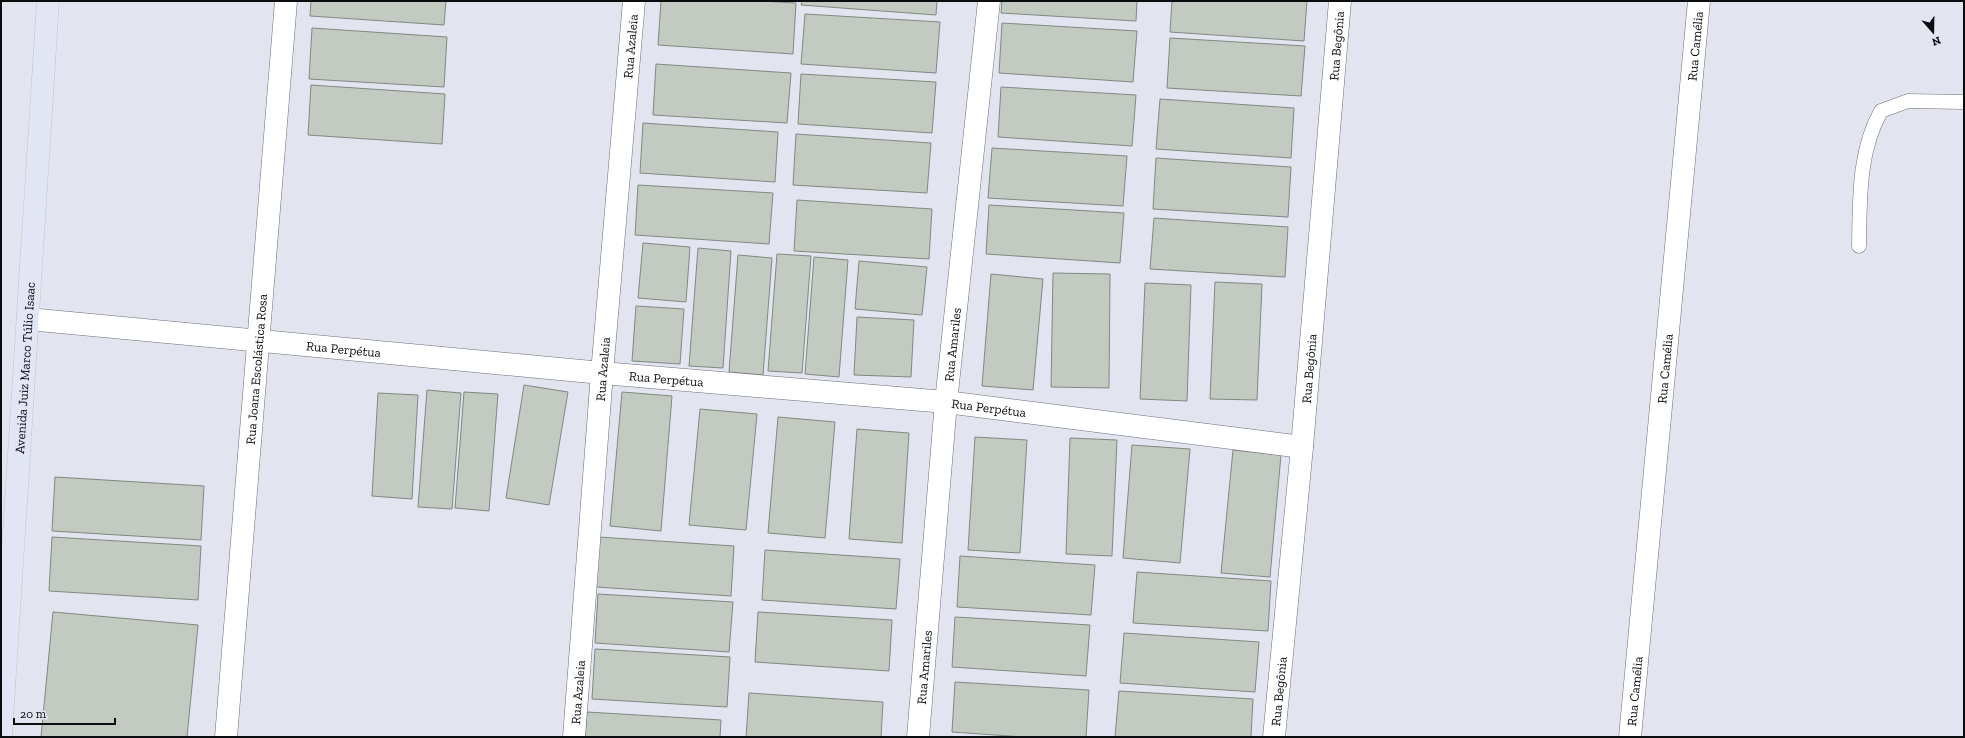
<svg xmlns="http://www.w3.org/2000/svg" width="1965" height="738" viewBox="0 0 1965 738" font-family="'Zilla Slab',serif">
  <rect width="100%" height="100%" fill="#e2e5f0"/>
  <!-- building -->
  <g fill="#c2cac2" stroke="#818880">
    <path d="M311,1H446L444,25L310,16Z"/>
    <path d="M661,1H760L796,3L793,54L658,45Z"/>
    <path d="M802,1H937L936,15L801,5Z"/>
    <path d="M1002,1H1137L1136,21L1001,13Z"/>
    <path d="M1172,1H1307L1304,41L1170,32Z"/>
    <path d="M805,14L940,22L936,73L801,64Z"/>
    <path d="M1002,23L1137,31L1133,82L999,73Z"/>
    <path d="M312,28L447,37L444,87L309,79Z"/>
    <path d="M1170,38L1305,46L1301,96L1167,88Z"/>
    <path d="M656,64L791,73L787,123L653,115Z"/>
    <path d="M801,74L936,82L932,133L798,124Z"/>
    <path d="M311,85L445,94L442,144L308,135Z"/>
    <path d="M1001,87L1136,95L1132,146L998,137Z"/>
    <path d="M1160,99L1294,108L1291,158L1156,149Z"/>
    <path d="M643,123L778,132L775,182L640,173Z"/>
    <path d="M796,134L931,143L927,193L793,185Z"/>
    <path d="M992,148L1127,156L1123,206L988,198Z"/>
    <path d="M1156,158L1291,167L1288,217L1153,209Z"/>
    <path d="M638,185L773,193L769,244L635,235Z"/>
    <path d="M797,200L932,209L929,259L794,251Z"/>
    <path d="M989,205L1124,213L1120,263L986,254Z"/>
    <path d="M1154,218L1288,227L1285,277L1150,269Z"/>
    <path d="M643,243L690,247L686,302L638,298Z"/>
    <path d="M698,248L731,251L723,368L689,366Z"/>
    <path d="M777,254L811,256L802,373L768,371Z"/>
    <path d="M738,255L772,258L763,375L729,372Z"/>
    <path d="M814,257L848,260L839,377L805,374Z"/>
    <path d="M859,261L927,267L922,315L855,309Z"/>
    <path d="M1053,273L1110,274L1109,388L1051,387Z"/>
    <path d="M991,274L1043,279L1033,390L982,386Z"/>
    <path d="M1215,282L1262,284L1257,400L1210,399Z"/>
    <path d="M1145,283L1191,285L1187,401L1140,399Z"/>
    <path d="M636,306L684,309L680,364L632,361Z"/>
    <path d="M857,317L914,320L911,377L854,375Z"/>
    <path d="M524,385L568,392L549,505L506,498Z"/>
    <path d="M427,390L461,393L452,509L418,507Z"/>
    <path d="M464,392L498,394L489,511L455,508Z"/>
    <path d="M622,392L672,396L661,531L610,526Z"/>
    <path d="M378,393L418,395L412,499L372,496Z"/>
    <path d="M700,409L757,414L746,530L689,525Z"/>
    <path d="M778,417L835,422L825,538L768,533Z"/>
    <path d="M857,429L909,433L902,543L849,539Z"/>
    <path d="M975,437L1027,440L1020,553L968,550Z"/>
    <path d="M1070,438L1117,440L1112,556L1066,554Z"/>
    <path d="M1132,445L1190,449L1180,563L1123,558Z"/>
    <path d="M1233,450L1281,455L1270,577L1221,573Z"/>
    <path d="M55,477L204,486L201,540L52,531Z"/>
    <path d="M52,537L201,546L198,600L49,591Z"/>
    <path d="M599,537L734,546L731,596L596,587Z"/>
    <path d="M765,550L900,559L896,609L762,600Z"/>
    <path d="M960,556L1095,565L1091,615L957,607Z"/>
    <path d="M1137,572L1271,581L1268,631L1133,623Z"/>
    <path d="M598,594L733,602L729,652L595,643Z"/>
    <path d="M53,612L198,625L187,737H41Z"/>
    <path d="M758,612L892,620L889,671L755,662Z"/>
    <path d="M955,617L1090,625L1086,676L952,667Z"/>
    <path d="M1124,633L1259,642L1255,692L1120,683Z"/>
    <path d="M595,649L730,657L727,707L592,699Z"/>
    <path d="M955,682L1089,690L1086,737H1024L952,732Z"/>
    <path d="M1119,691L1253,699L1251,737H1115Z"/>
    <path d="M749,693L883,702L881,737H746Z"/>
    <path d="M587,712L721,720L720,737H585Z"/>
  </g>
  <g fill="none" stroke-linecap="round" stroke-linejoin="round">
    <defs>
      <path id="lane" d="M1859,246C1860,200 1858,152 1881,111L1908,101L1964,102"/>
      <g id="street">
        <path id="s1" d="M28,319L602,373L946,402L1302,447"/>
        <path id="s2" d="M226,737L286,1"/>
        <path id="s3" d="M574,737L602,373L634,1"/>
        <path id="s4" d="M918,737L946,402L989,1"/>
        <path id="s5" d="M1274,737L1302,447L1340,1"/>
        <path id="s6" d="M1630,737L1699,1"/>
      </g>
      <g id="primary">
        <path id="s7" d="M1,735L48,1"/>
      </g>
    </defs>
    <!-- lane casing -->
    <use href="#lane" stroke="#6b6e77" stroke-width="15"/>
    <!-- street casing -->
    <use href="#street" stroke="#6b6e77" stroke-width="23"/>
    <!-- primary casing -->
    <use href="#primary" stroke="#c4c5c5" stroke-width="23"/>
    <!-- lane -->
    <use href="#lane" stroke="#fff" stroke-width="14"/>
    <!-- street -->
    <use href="#street" stroke="#fff" stroke-width="22"/>
    <!-- primary -->
    <use href="#primary" stroke="#e2e5f4" stroke-width="22"/>
  </g>
  <g text-anchor="middle" dominant-baseline="central" stroke-width="3" stroke-linejoin="round" paint-order="stroke">
    <!-- street labels -->
    <g font-size="13" fill="#0b0c0f" stroke="#e2e5f0">
      <text stroke="none"><textPath href="#s3" startOffset="693">Rua Azaleia</textPath></text>
      <text stroke="none"><textPath href="#s5" startOffset="694">Rua Begônia</textPath></text>
      <text stroke="none"><textPath href="#s6" startOffset="694">Rua Camélia</textPath></text>
      <text stroke="none"><textPath href="#s4" startOffset="394">Rua Amariles</textPath></text>
      <text stroke="none"><textPath href="#s1" startOffset="317">Rua Perpétua</textPath></text>
      <text stroke="none"><textPath href="#s7" startOffset="368">Avenida Juiz Marco Túlio Isaac</textPath></text>
      <text stroke="none"><textPath href="#s2" startOffset="369">Rua Joana Escolástica Rosa</textPath></text>
      <text stroke="none"><textPath href="#s3" startOffset="369">Rua Azaleia</textPath></text>
      <text stroke="none"><textPath href="#s5" startOffset="370">Rua Begônia</textPath></text>
      <text stroke="none"><textPath href="#s6" startOffset="370">Rua Camélia</textPath></text>
      <text stroke="none"><textPath href="#s1" startOffset="641">Rua Perpétua</textPath></text>
      <text stroke="none"><textPath href="#s1" startOffset="965">Rua Perpétua</textPath></text>
      <text stroke="none"><textPath href="#s4" startOffset="70">Rua Amariles</textPath></text>
      <text stroke="none"><textPath href="#s3" startOffset="45">Rua Azaleia</textPath></text>
      <text stroke="none"><textPath href="#s5" startOffset="46">Rua Begônia</textPath></text>
      <text stroke="none"><textPath href="#s6" startOffset="46">Rua Camélia</textPath></text>
    </g>
  </g>
  <!-- border -->
  <rect width="1965" height="738" fill="none" stroke="#0b0c0f" stroke-width="4"/>
  <!-- north arrow -->
  <g transform="translate(1933 32) rotate(160)" stroke="#e2e5f0" stroke-width="3" paint-order="stroke">
  <path d="M0-3L7 15L0 10L-7 15Z" fill="#0b0c0f"/>
  <text y="-6" font-size="11" font-weight="bold" text-anchor="middle" fill="#0b0c0f">N</text>
  </g>
  <!-- scale -->
  <path d="M14 718v6h101v-6" fill="none" stroke="#0b0c0f" stroke-width="2"/>
  <text x="20" y="718" font-size="12" fill="#0b0c0f" stroke="#e2e5f0" stroke-width="3" paint-order="stroke">20 m</text>
</svg>
